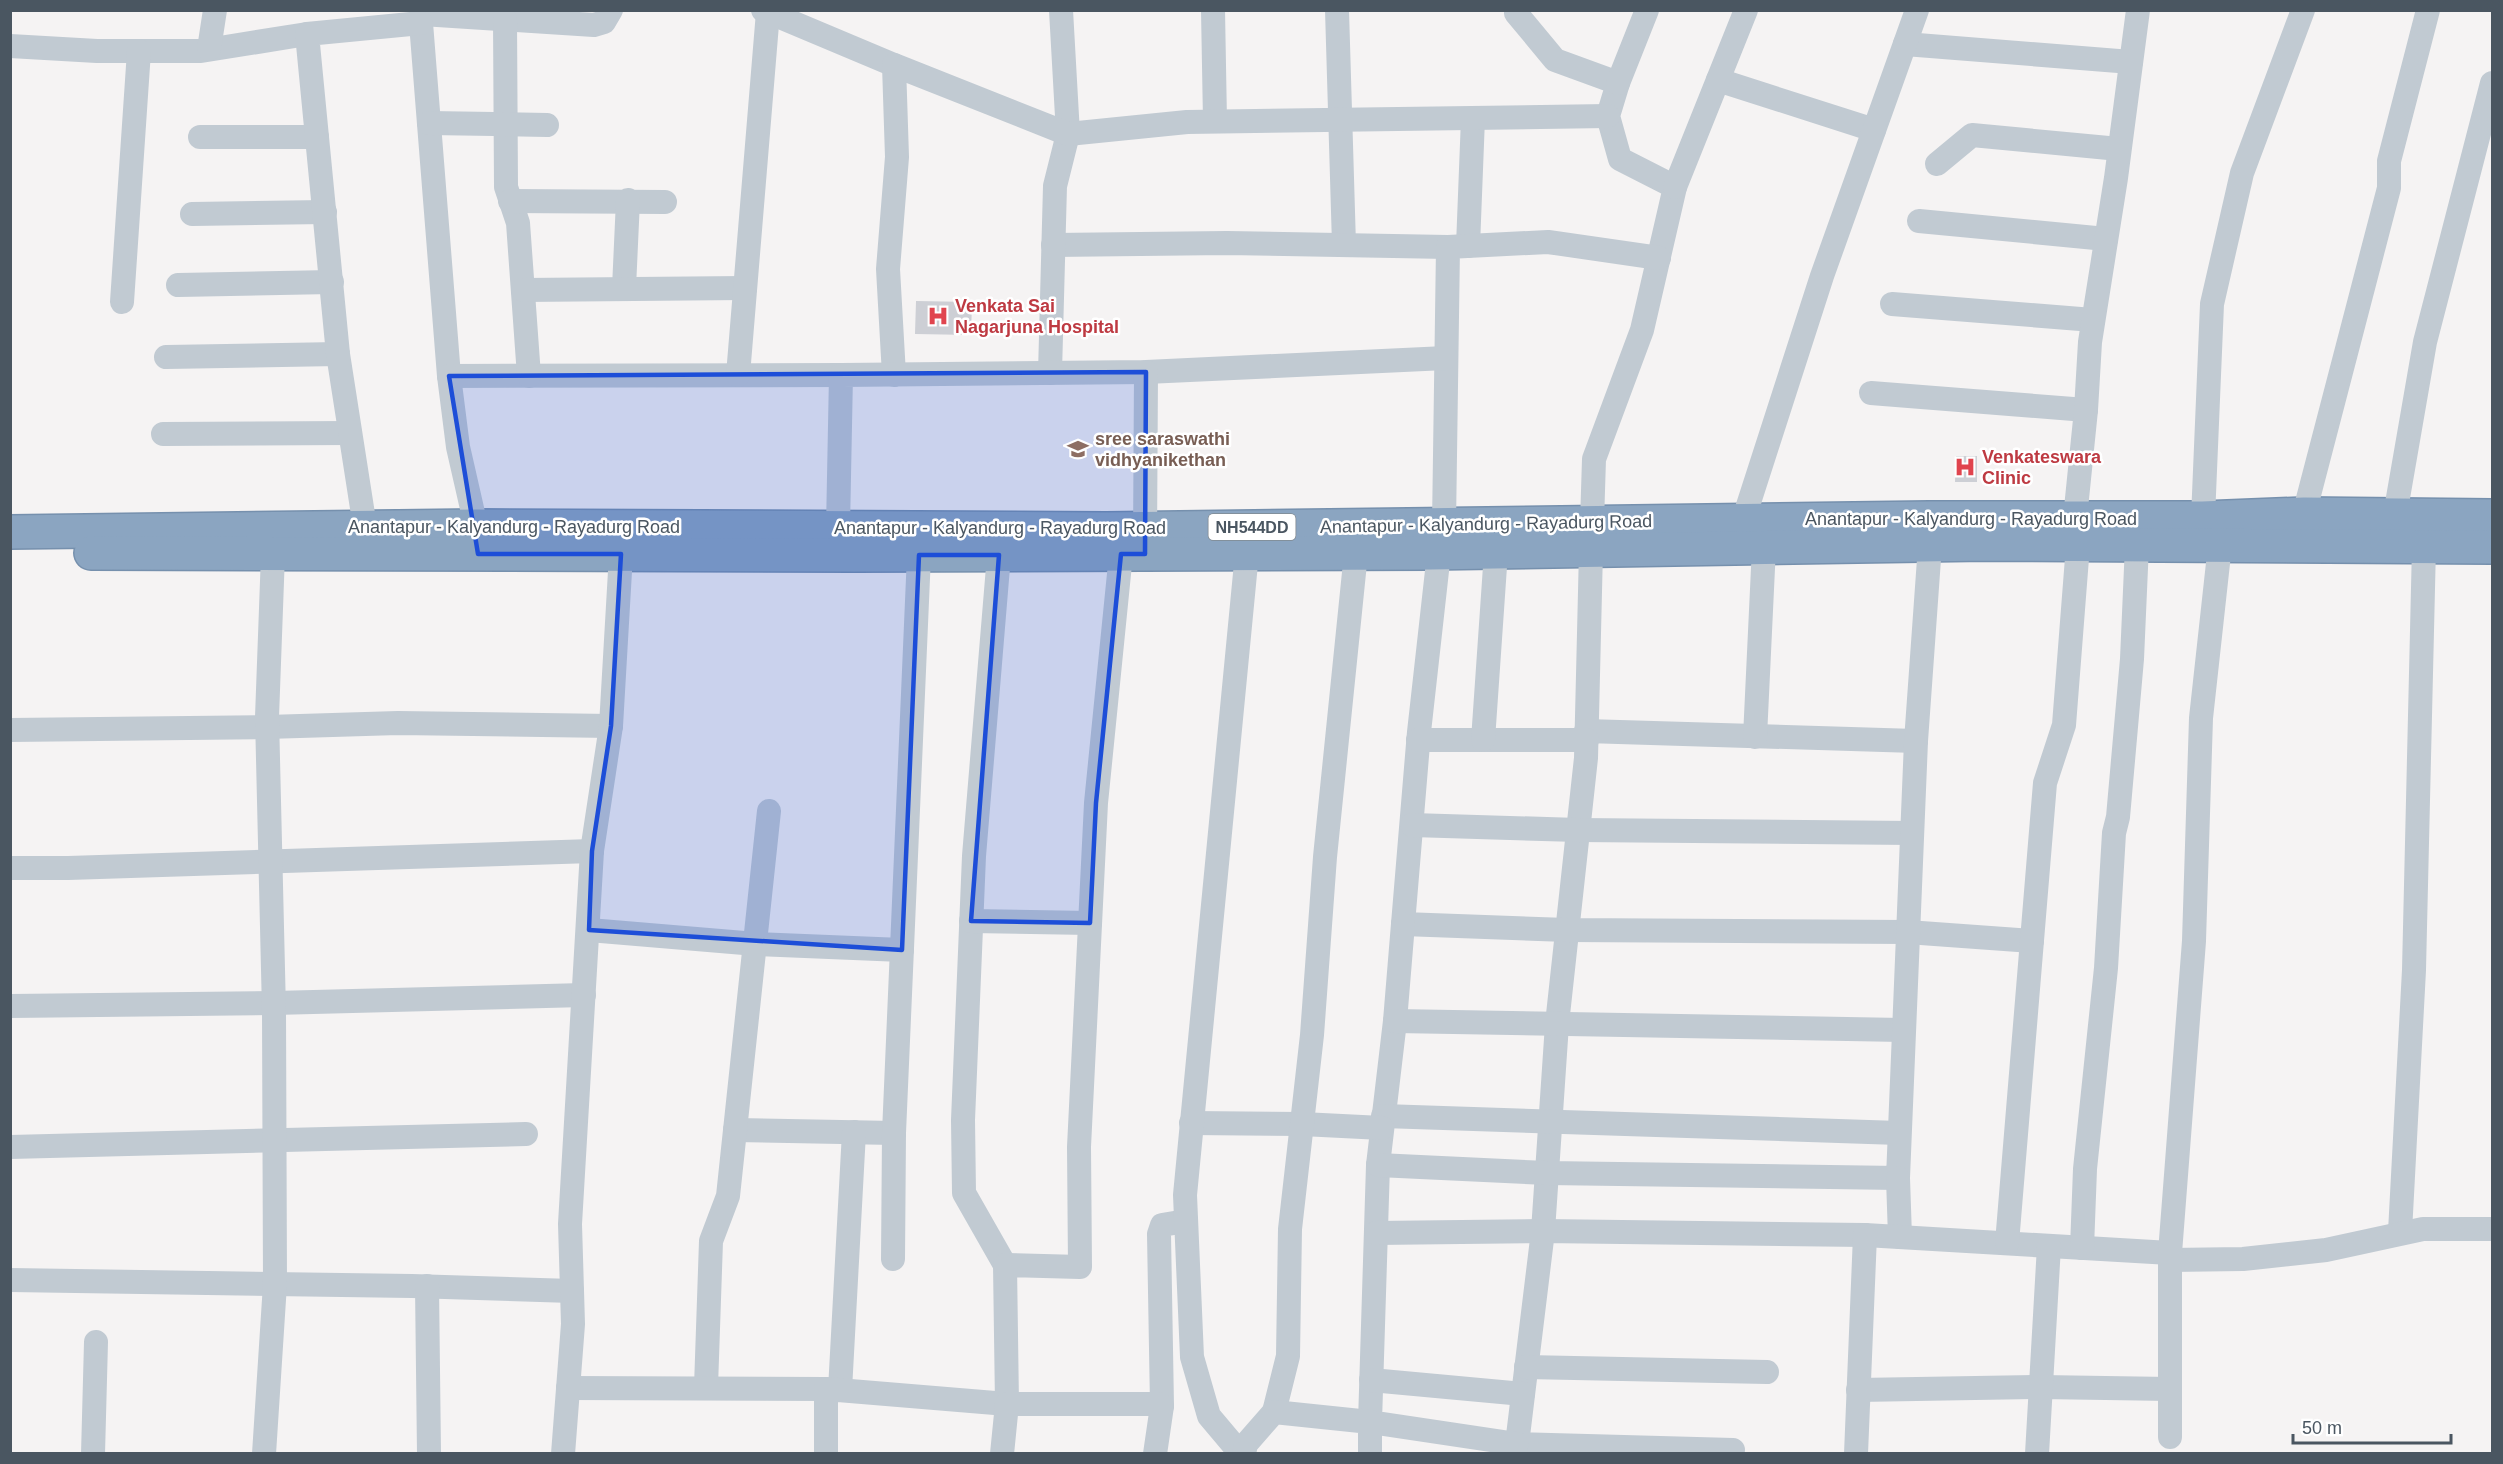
<svg xmlns="http://www.w3.org/2000/svg" width="2503" height="1464" viewBox="0 0 2503 1464" font-family="Arial,sans-serif">
  <rect width="100%" height="100%" fill="#f5f3f3"/>
  <!-- building -->
  <g fill="#cdcfd5">
    <path d="M916,301L972,302L971,335L915,334Z"/>
    <path d="M1956,456H1977V482H1955Z"/>
  </g>
  <g fill="none" stroke-linecap="round" stroke-linejoin="round">
    <defs>
      <g id="highway">
        <path d="M10,532L476,526L1106,529L1929,518H2203L2304,514L2492,516"/>
        <path d="M91,553L854,555L1430,553L1985,544L2492,547"/>
      </g>
    </defs>
    <!-- highway casing -->
    <use href="#highway" stroke="#7690ad" stroke-width="36"/>
    <!-- street -->
    <g stroke="#c1cad2" stroke-width="24">
      <path d="M422,10L421,23L449,376L841,375"/>
      <path d="M763,10L894,65"/>
      <path d="M1213,10L1215,121"/>
      <path d="M1337,10L1344,245"/>
      <path d="M1517,10L1516,13L1555,60L1618,83L1608,116L1620,159L1675,187L1642,330L1594,459L1592,523"/>
      <path d="M422,14L594,25L604,22L611,10"/>
      <path d="M505,20L506,187L518,223L529,376"/>
      <path d="M1905,44L2131,62"/>
      <path d="M10,46L97,51H201L307,34"/>
      <path d="M209,49L215,10"/>
      <path d="M1718,80L1874,130"/>
      <path d="M1618,83L1647,10"/>
      <path d="M429,123L547,125"/>
      <path d="M200,137H317"/>
      <path d="M1937,164L1972,135L2119,149"/>
      <path d="M1675,187L1746,10"/>
      <path d="M510,201L665,202"/>
      <path d="M192,214L325,212"/>
      <path d="M1919,221L2106,239"/>
      <path d="M1053,245L1227,243L1448,247"/>
      <path d="M1468,246L1473,118"/>
      <path d="M178,285L332,282"/>
      <path d="M624,288L628,200"/>
      <path d="M523,290L745,288"/>
      <path d="M122,302L139,51"/>
      <path d="M1892,304L2093,320"/>
      <path d="M166,357L338,354"/>
      <path d="M1050,373L1055,186L1068,134L1061,10"/>
      <path d="M738,375L768,12"/>
      <path d="M894,375L888,269L897,157L894,65L1068,134L1187,122L1608,116"/>
      <path d="M449,376L458,447L476,526L477,542"/>
      <path d="M1871,393L2086,410"/>
      <path d="M163,434L350,433"/>
      <path d="M2304,514L2389,188V161L2428,10"/>
      <path d="M2395,515L2425,342L2492,83"/>
      <path d="M2075,518L2086,410L2090,342L2116,178L2138,10"/>
      <path d="M2203,518L2212,304L2242,173L2303,10"/>
      <path d="M1743,521L1822,276L1917,10"/>
      <path d="M1444,525L1448,247L1548,242L1659,258"/>
      <path d="M365,527L338,354L307,34L421,23"/>
      <path d="M838,528L841,375L1146,372L1446,358"/>
      <path d="M1145,544L1146,372"/>
      <path d="M1591,550L1586,758L1557,1024L1543,1231L1517,1444L1733,1450"/>
      <path d="M1439,553L1419,732L1403,924L1567,930L1907,932L2032,941"/>
      <path d="M999,555L974,856L963,1120L964,1193L1005,1265"/>
      <path d="M10,730L267,727L398,723L611,726"/>
      <path d="M1586,731L1916,741"/>
      <path d="M1755,737L1764,547"/>
      <path d="M1418,740H1587"/>
      <path d="M1483,740L1496,552"/>
      <path d="M1412,825L1578,830L1912,833"/>
      <path d="M10,868H68L592,851"/>
      <path d="M971,921L1090,923"/>
      <path d="M1403,924L1395,1021L1378,1165L1370,1422L1517,1444"/>
      <path d="M589,930L756,944L902,950"/>
      <path d="M10,1006L274,1003L584,995"/>
      <path d="M1395,1021L1903,1030"/>
      <path d="M1383,1116L1899,1133"/>
      <path d="M1191,1123L1302,1124L1382,1128"/>
      <path d="M735,1130L894,1133"/>
      <path d="M10,1147L526,1134"/>
      <path d="M1378,1165L1547,1173L1898,1178L1916,741L1930,545"/>
      <path d="M1898,1178L1900,1237"/>
      <path d="M2400,1232L2414,970L2424,546"/>
      <path d="M1376,1233L1543,1231L1865,1235L2170,1253"/>
      <path d="M2007,1243L2045,783L2064,725L2078,545"/>
      <path d="M2082,1248L2085,1169L2106,968L2114,833L2118,817L2132,659L2137,545"/>
      <path d="M893,1259L894,1133L919,555"/>
      <path d="M2170,1260L2243,1259L2326,1250L2423,1229H2492"/>
      <path d="M10,1280L412,1286L572,1291"/>
      <path d="M427,1286L429,1454"/>
      <path d="M1526,1367L1767,1372"/>
      <path d="M1371,1380L1523,1394"/>
      <path d="M706,1387L711,1241L728,1196L769,811"/>
      <path d="M568,1388L826,1389"/>
      <path d="M840,1390L854,1132"/>
      <path d="M1858,1390L2041,1387L2170,1389"/>
      <path d="M1162,1406L1159,1234L1162,1225L1186,1221"/>
      <path d="M1274,1412L1288,1356L1290,1229L1312,1035L1325,857L1356,553"/>
      <path d="M2170,1437V1253L2194,941L2201,718L2220,545"/>
      <path d="M93,1454L96,1342"/>
      <path d="M264,1454L275,1284L274,1011L267,717L273,554"/>
      <path d="M563,1454L573,1324L570,1224L592,851L611,726L621,554"/>
      <path d="M826,1454V1389L1007,1404L1005,1265L1080,1267L1079,1147L1096,803L1121,554"/>
      <path d="M1002,1454L1007,1404H1158L1162,1406L1155,1454"/>
      <path d="M1241,1454L1209,1416L1192,1357L1185,1195L1247,553"/>
      <path d="M1244,1454L1246,1444L1274,1412L1370,1422V1454"/>
      <path d="M1856,1454L1865,1235"/>
      <path d="M2037,1454L2049,1246"/>
    </g>
    <!-- highway -->
    <use href="#highway" stroke="#8ba5c1" stroke-width="33"/>
  </g>
  <!-- marked area -->
  <path fill="#1d4ed8" fill-opacity="0.2" stroke="#1d4ed8" stroke-width="4.5" stroke-linejoin="round" d="M1146,372L1145,554H1121L1096,803L1090,923L971,921L999,555H919L902,950L589,930L592,851L611,726L621,554H478L449,376Z"/>
  <!-- icons -->
  <defs>
    <symbol id="hospital-bare" viewBox="-9 -9 18 18"><path d="M-5-5h3v3.5h4V-5h3V5h-3V1.5h-4V5h-3Z" fill="#e0444e" stroke="#fff" stroke-width="2.5" paint-order="stroke"/></symbol>
    <symbol id="school-bare" viewBox="-9 -9 18 18"><path d="M0-5L7-2L0 1L-7-2ZM-4 1L0 2.5L4 1V4Q0 6-4 4Z" fill="#8d6e63" stroke="#fff" stroke-width="2.5" paint-order="stroke"/></symbol>
  </defs>
  <g fill-rule="evenodd">
    <use href="#hospital-bare" x="923" y="301" width="30" height="30"/>
    <use href="#school-bare" x="1063" y="434" width="30" height="30"/>
    <use href="#hospital-bare" x="1950" y="452" width="30" height="30"/>
  </g>
  <g text-anchor="middle" dominant-baseline="central" stroke-width="5" stroke-linejoin="round" paint-order="stroke">
    <!-- shield labels -->
    <rect fill="#fff" stroke="#808990" stroke-width="1.5" x="1208.5" y="514" width="87" height="26" rx="4.5"/>
    <g font-size="16" font-weight="bold" fill="#4a5661">
      <text x="1252" y="527">NH544DD</text>
    </g>
    <!-- health labels -->
    <g font-size="18" font-weight="bold" fill="#be3a42" stroke="#fff" text-anchor="start">
      <text x="955" y="306">Venkata Sai<tspan x="955" dy="21">Nagarjuna Hospital</tspan></text>
      <text x="1982" y="457">Venkateswara<tspan x="1982" dy="21">Clinic</tspan></text>
    </g>
    <!-- education labels -->
    <g font-size="18" font-weight="bold" fill="#785e54" stroke="#fff" text-anchor="start">
      <text x="1095" y="439">sree saraswathi<tspan x="1095" dy="21">vidhyanikethan</tspan></text>
    </g>
    <!-- street labels -->
    <g font-size="18" fill="#4a5661" stroke="#fff">
      <text x="1971" y="519">Anantapur - Kalyandurg - Rayadurg Road</text>
      <text transform="translate(1486 524) rotate(-1)">Anantapur - Kalyandurg - Rayadurg Road</text>
      <text x="514" y="527">Anantapur - Kalyandurg - Rayadurg Road</text>
      <text x="1000" y="528">Anantapur - Kalyandurg - Rayadurg Road</text>
    </g>
  </g>
  <!-- border -->
  <rect width="2503" height="1464" fill="none" stroke="#4a5661" stroke-width="24"/>
  <!-- scale -->
  <path d="M2293 1434v9h158v-9" fill="none" stroke="#4a5661" stroke-width="3"/>
  <text x="2302" y="1434" font-size="18" fill="#4a5661" stroke="#ffffff" stroke-width="4.5" paint-order="stroke">50 m</text>
</svg>
